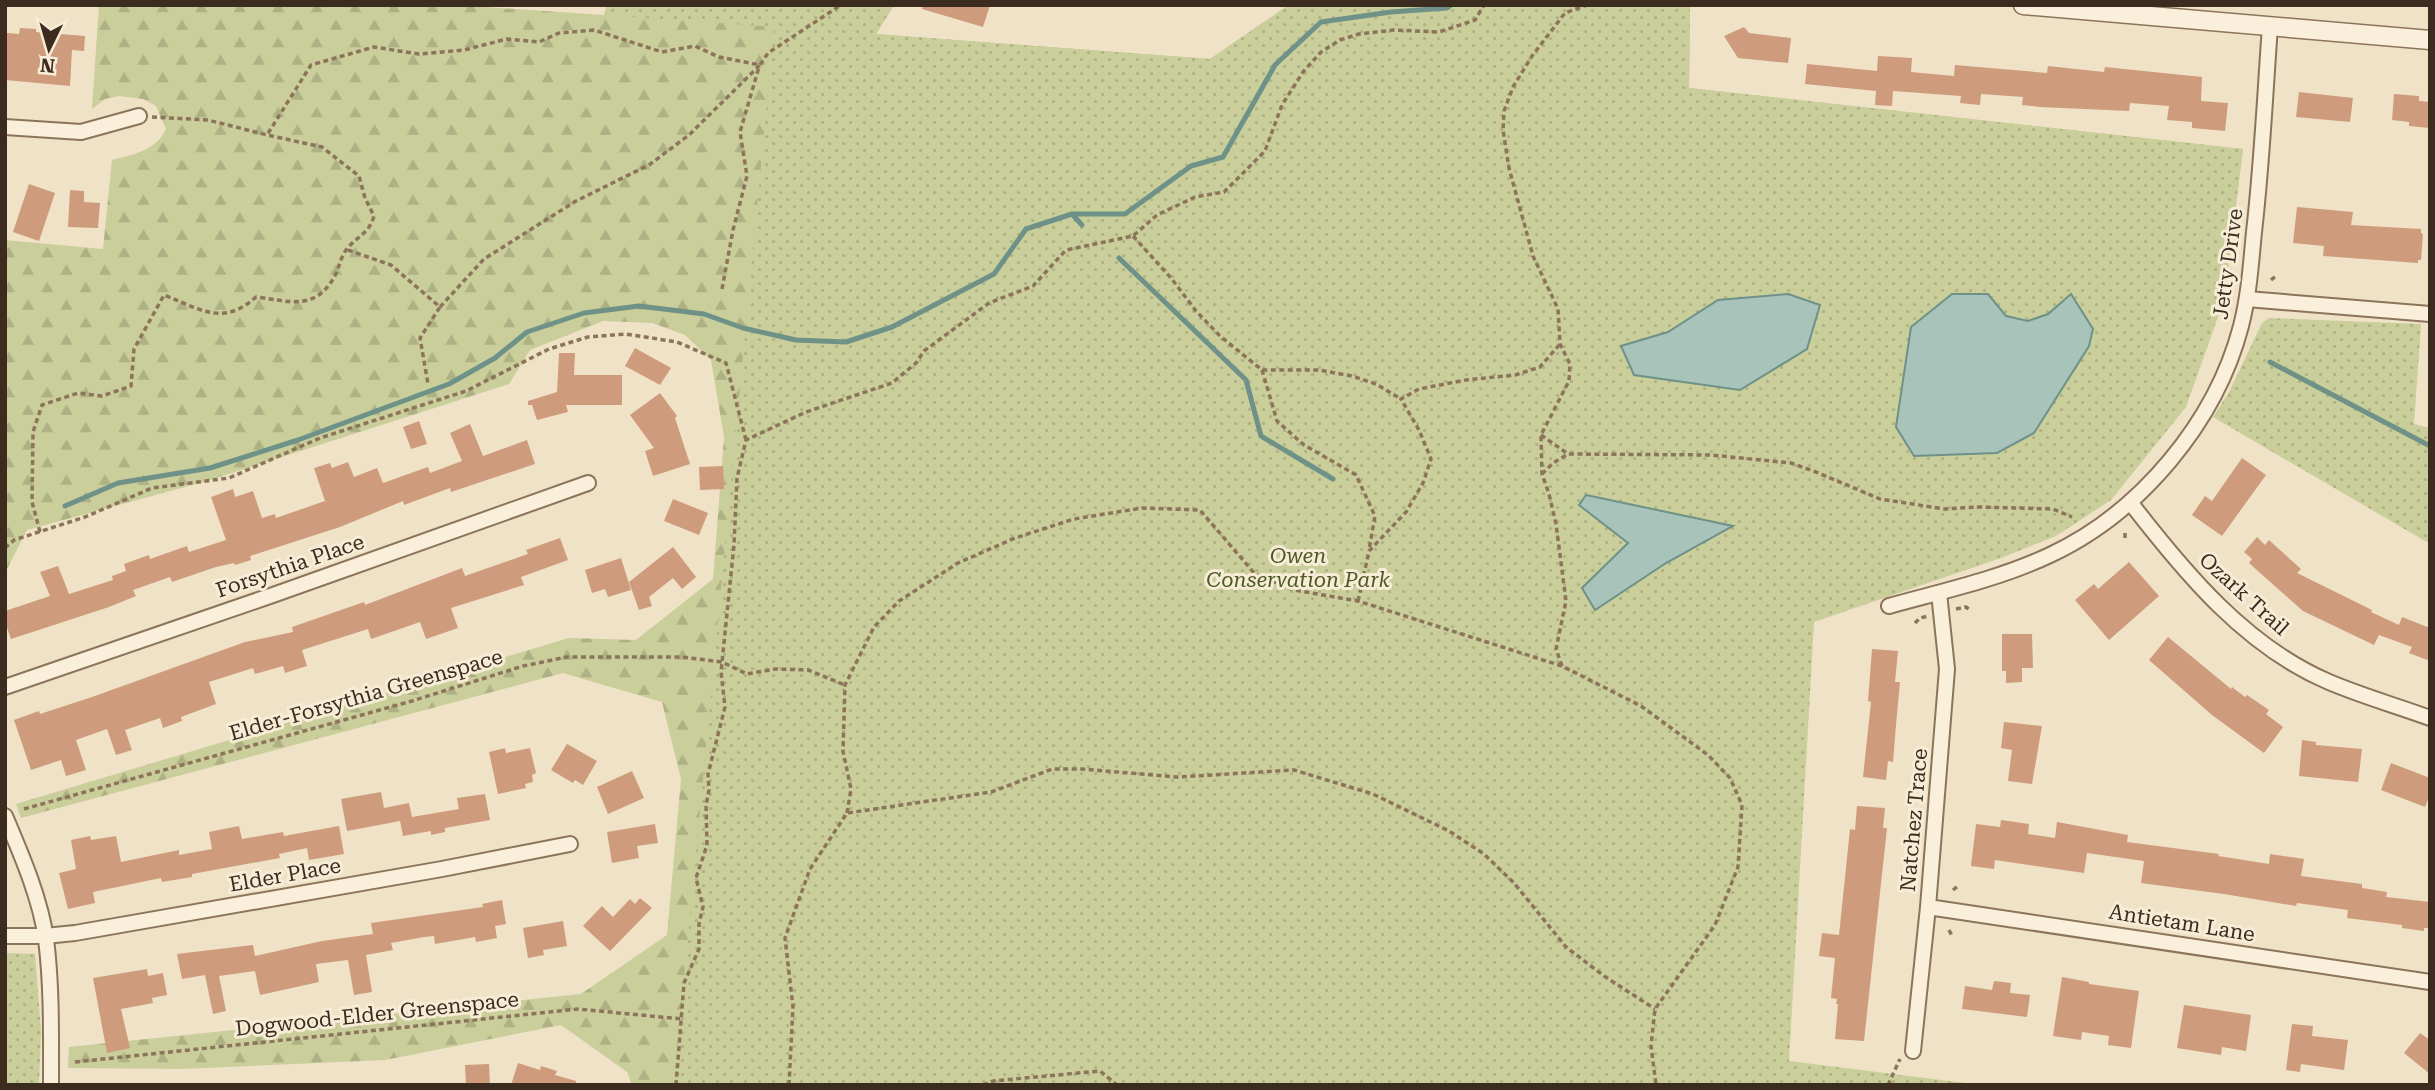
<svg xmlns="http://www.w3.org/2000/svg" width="2435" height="1090" viewBox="0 0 2435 1090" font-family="'Roboto Serif',serif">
  <defs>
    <pattern id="forest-firs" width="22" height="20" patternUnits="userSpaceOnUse" patternTransform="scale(1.75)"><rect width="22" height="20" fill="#c9ce9a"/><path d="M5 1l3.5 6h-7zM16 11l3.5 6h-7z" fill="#aeb184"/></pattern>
    <pattern id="park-dots" width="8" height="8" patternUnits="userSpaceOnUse" patternTransform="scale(1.75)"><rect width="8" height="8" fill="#c9ce9a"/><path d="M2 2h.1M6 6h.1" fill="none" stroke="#aeb184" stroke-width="1.8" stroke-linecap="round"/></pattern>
  </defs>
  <rect width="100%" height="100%" fill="#efe2c6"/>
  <!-- forest -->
  <path fill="url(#forest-firs)" d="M99,5H454L604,15L607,5H894L876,34L1210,59L1289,5H1690L1689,88L2243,149L2224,300L2034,216L802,1085H632L627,1072L561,1025L385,1060L183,1069L68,1068L69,1047L581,994L667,935L681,779L662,702L563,673L21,818L16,804L569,638L636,640L713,579L724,437L711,360L685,335L652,323L603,321L530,350L509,384L207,481L27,530L5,573V240L103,249L112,160C133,155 157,150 166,129L156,106L143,99L119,96L105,99L92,109Z"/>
  <!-- park -->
  <g fill="url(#park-dots)">
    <path d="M607,5H894L876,34L1210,59L1289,5H1690L1689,88L2243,149L2224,300L2186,407L2111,500L2056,536L2001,558L1814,622L1789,1061L1981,1085H674L774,27L604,15Z"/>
    <path d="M2269,318L2421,324L2414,424L2430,428V544L2213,417L2229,392L2262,323Z"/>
    <path d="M5,953L35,954L41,1031L39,1085H5Z"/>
  </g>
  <!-- water -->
  <g fill="#a8c3ba" stroke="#6e9288" stroke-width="2">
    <path d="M1788,294L1820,305L1807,349L1740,390L1634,375L1621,346L1668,332L1718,300Z"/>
    <path d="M1952,294H1988L2006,316L2028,321L2048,314L2071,294L2093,329L2089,346L2034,433L1997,453L1914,456L1896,427L1911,327Z"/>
    <path d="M1586,495L1733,526L1666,563L1595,610L1582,588L1628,543L1579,505Z"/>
  </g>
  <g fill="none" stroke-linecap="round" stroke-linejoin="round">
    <!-- stream -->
    <g stroke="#6e9288" stroke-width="5">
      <path d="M1072,214L1082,225"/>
      <path d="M1119,258L1246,380L1261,436L1333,479"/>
      <path d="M2270,362L2430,446"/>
      <path d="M65,506L118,483L210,468L298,440L449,384L495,358L527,332L584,313L639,306L704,314L743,328L796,340L846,342L892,327L994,274L1026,229L1072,214H1125L1191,166L1223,157L1275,65L1321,22L1391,12L1447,8L1451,5"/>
    </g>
  </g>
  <!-- building -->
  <g fill="#ce9c7c">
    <path d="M923,5H990L983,27L922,9Z"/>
    <path d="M1744,27L1749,33L1791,38L1788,63L1738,58L1724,36Z"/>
    <path d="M20,28L36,29V32L85,36L84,51L72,50L70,86L5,80L7,33L19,34Z"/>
    <path d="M1878,56L1912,58L1911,72L1954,76L1955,65L2047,73L2048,66L2104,72L2105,67L2202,77L2201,101L2228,103L2225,131L2192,128V122L2167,120L2169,106L2130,103L2129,111L2040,107L2022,105L2023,97L1981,94L1980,105L1960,103L1961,96L1893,91L1892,106L1875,105L1876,91L1805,84L1807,64L1877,71Z"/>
    <path d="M2299,92L2353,98L2350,122L2296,117Z"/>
    <path d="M2394,94L2419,96V101L2430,102V128L2409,126V122L2392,120Z"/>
    <path d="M29,184L55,193L39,241L13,232Z"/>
    <path d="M70,190L84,191V202L100,203L98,228L68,227Z"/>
    <path d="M2297,207L2353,212L2351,225L2421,229V233L2423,234L2421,260H2418V263L2323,256L2324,246L2293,243Z"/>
    <path d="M635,348L671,368L660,385L625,366Z"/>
    <path d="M559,353H575L574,375H622V405H566L568,412L537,420L532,405H528V401L557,392Z"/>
    <path d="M660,393L677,416L675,418L690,464L653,476L645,451L654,448L630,415Z"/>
    <path d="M419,421L427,444L411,449L403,427Z"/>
    <path d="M470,424L483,456L527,440L535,464L451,492L450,488L404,505L403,501L340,527L250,556L251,560L235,565L234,563L216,567L172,582L170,577L133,590L136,596L109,607L11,639L5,622V611L50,596L40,572L58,566L69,594L113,580L112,576L126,571L124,564L149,555L150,559L187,546L189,552L226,540L211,497L233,489L235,497L253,491L262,518L275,514L276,518L325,501L314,468L330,463L332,468L348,462L354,477L377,468L383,483L428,467L430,473L462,461L450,433Z"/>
    <path d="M2242,458L2266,475L2222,536L2192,515L2205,496L2212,501Z"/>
    <path d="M723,466L724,489L700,490L699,467Z"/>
    <path d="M673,499L708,513L699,535L664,521Z"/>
    <path d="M2257,537L2265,545L2269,540L2301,569L2297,573L2372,610L2371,612L2399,625L2402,617L2430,628V661L2409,653L2412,647L2379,635L2374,645L2303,611L2249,563L2252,559L2244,552Z"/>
    <path d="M560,538L568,560L521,577L524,585L451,608L458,628L426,639L420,622L371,639L368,629L302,650L307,666L285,673L283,666L255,674L253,668L209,682L216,704L181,717L182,721L163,728L160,718L125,730L132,750L116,755L107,729L76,740L86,770L66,776L61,760L31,770L14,720L39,711L40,714L92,697L245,642L293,632L292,627L364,602L365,605L462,568L465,576L528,554L526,550Z"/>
    <path d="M673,547L696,577L682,589L673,578L649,597L652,606L639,610L629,582Z"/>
    <path d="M621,558L631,590L608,597L605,589L592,593L585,570Z"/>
    <path d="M2129,562L2159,596L2109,640L2075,600L2094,584L2098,589Z"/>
    <path d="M2002,634H2032L2033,668H2022V682L2006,683V671H2002Z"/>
    <path d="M2168,637L2231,689L2232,687L2245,697L2247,695L2269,710L2266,714L2283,727L2264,753L2212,715L2149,660Z"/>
    <path d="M1872,649L1898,651L1895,682H1900L1896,725L1893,762L1888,761L1886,780L1863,777L1871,702L1868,701Z"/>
    <path d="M2004,722L2042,726L2032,784L2008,781L2012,750L2001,748Z"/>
    <path d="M2302,740L2316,742V745L2362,749L2358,782L2299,776Z"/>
    <path d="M567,744L597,761L583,785L575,780L573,783L551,770Z"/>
    <path d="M505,748L506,753L530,748L536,773L532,775L533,782L525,784L526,788L498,794L489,752Z"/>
    <path d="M2391,763L2430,778V795L2425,807L2381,790Z"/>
    <path d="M632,771L644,798L608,814L597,787Z"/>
    <path d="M381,792L384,808L409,803L412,817L459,809L457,798L485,794L490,820L445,828V832L431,835V831L403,836L400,821L347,831L341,799Z"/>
    <path d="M1857,806L1885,808L1883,828H1887L1864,1041L1835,1039L1838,1004H1836L1837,999L1831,998L1835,958L1819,956L1822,933L1839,935L1850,829L1855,830Z"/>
    <path d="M2001,820L2029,824L2028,834L2055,838L2057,822L2128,835L2127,842L2219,854L2218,856L2269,864L2270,854L2304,859L2301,876L2362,884V888L2387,892L2386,897L2430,902V928H2424V931L2402,928V925L2347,918L2348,910L2297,903L2296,906L2224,894L2141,883L2144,861L2087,853L2084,873L1995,860L1994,869L1971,866L1976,824L2000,827Z"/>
    <path d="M655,824L658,843L637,846L639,858L612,863L607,832Z"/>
    <path d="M239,826L242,839L283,832L284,836L339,826L344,854L309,860L307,848L279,854L280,858L192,874V877L162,882L161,878L93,892L95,903L68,909L59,873L76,869L71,840L90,836L91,840L116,836L121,862L179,850V855L212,849L209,832Z"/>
    <path d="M640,898L652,908L610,951L583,926L602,906L613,917L630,899L635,904Z"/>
    <path d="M502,900L506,924L495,926L497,938L476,942L475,937L435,944L434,936L424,937L391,943L393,950L366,955L372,992L354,995L348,960L316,964L319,982L260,995L255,971L219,976L226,1011L213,1014L205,975L182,979L177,954L253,945L255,956L322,941L373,934L371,923L483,907L482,904Z"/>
    <path d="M563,921L567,946L543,950L544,955L528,958L523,928Z"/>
    <path d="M147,969L148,976L163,973L167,995L152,998L153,1003L121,1009L130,1048L107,1053L93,978Z"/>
    <path d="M2062,977L2089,982V984L2139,991L2131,1048L2108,1045L2109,1036L2082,1032L2081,1040L2053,1036Z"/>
    <path d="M1994,981L2011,983L2010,993L2030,995L2027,1017L1962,1009L1965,986L1992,990Z"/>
    <path d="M2184,1005L2251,1015L2246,1051L2222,1047L2221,1055L2177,1048Z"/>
    <path d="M2292,1024L2313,1026L2312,1036L2348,1040L2344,1070L2301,1064L2300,1072L2286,1070Z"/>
    <path d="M2420,1033L2430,1040V1074L2404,1053Z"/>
    <path d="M518,1063L540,1070L541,1066L557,1071L555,1075L576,1081V1085H511Z"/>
    <path d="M489,1064L490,1085H466L465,1065Z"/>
  </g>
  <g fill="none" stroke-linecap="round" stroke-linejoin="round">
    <defs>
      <g id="minor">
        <path d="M5,127L81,132L139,116"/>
        <path d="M2247,299L2430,314"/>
        <path d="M2130,502C2184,572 2246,647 2329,682C2362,696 2397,706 2430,718"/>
        <path d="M1889,606C1943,591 1999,579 2050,555C2140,513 2216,422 2241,326C2249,295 2251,263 2254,232C2262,163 2265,95 2270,26"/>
        <path d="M5,687L273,595L588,483"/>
        <path d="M5,816C21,854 40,897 46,939C52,987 51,1037 51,1085"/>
        <path d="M1928,907L2430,982"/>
        <path d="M5,936H45L75,933L442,869L570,844"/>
        <path d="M1913,1051L1928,907L1947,669L1939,593"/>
      </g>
      <path id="tertiary" d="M2023,5L2430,40"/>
    </defs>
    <!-- minor casing -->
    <use href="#minor" stroke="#8c745b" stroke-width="18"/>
    <!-- tertiary casing -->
    <use href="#tertiary" stroke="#8c745b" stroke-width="21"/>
    <!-- path -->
    <g stroke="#8c745b" stroke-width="3.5" stroke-dasharray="5 3.5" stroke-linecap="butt">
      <path d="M152,117L208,120L267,135L311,65L374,47L419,54L464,50L507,39L539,42L559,33L594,30L662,52L695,46L719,57L760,65L768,53L841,5"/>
      <path d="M1133,236L1171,278L1196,311L1220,336L1262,370H1319L1352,376L1376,384L1401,399"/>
      <path d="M348,250L391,265L440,307L420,338L428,384"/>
      <path d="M2271,280L2277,275"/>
      <path d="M722,289L733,230L747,176L740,132L759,67"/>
      <path d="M440,307L484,259L576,201L649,165L689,135L760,65"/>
      <path d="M1262,370L1277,421L1304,445L1356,475L1375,516L1369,550"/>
      <path d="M1541,435L1568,454"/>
      <path d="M1542,474L1553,463L1568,454L1711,455L1791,463L1816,472L1880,499L1945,509L1979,507L2053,509L2072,517"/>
      <path d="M40,532L32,502L33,432L42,405L78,393L102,396L131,386L134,349L164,295C200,309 223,327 256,297C288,301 314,311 333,279C339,270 340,257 347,249C357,236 369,234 374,216L365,198L359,176L322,147L267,135"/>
      <path d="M2125,538V532"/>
      <path d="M5,548L14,540L85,517L152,488L229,478L320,438L466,391L549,349L588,337L626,334L677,342L726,363L746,440"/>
      <path d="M1358,601L1369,551L1406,512L1423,483L1431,459L1419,430L1401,399L1419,389L1466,380L1515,375L1540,367L1560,344"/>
      <path d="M1956,609L1966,607L1970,610"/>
      <path d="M1915,623L1920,618L1928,616"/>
      <path d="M1562,666L1556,649L1566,601L1556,524L1549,494L1542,474L1541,435L1569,381L1570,364L1560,344L1558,309L1533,256L1509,168L1503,130L1504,111L1513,87L1532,56L1565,13L1587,5"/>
      <path d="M24,809L412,701L523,666L567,657H682L722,662L747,674L775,669L808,670L845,685"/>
      <path d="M847,813L851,789L843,751L845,685L874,627L899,601L958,563L1015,538L1074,519L1142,508L1200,510L1255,574L1294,590L1358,601L1562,666L1641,706L1708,755L1730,778L1742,805L1738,867L1715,925L1655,1009L1651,1046L1656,1085"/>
      <path d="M1953,890L1958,886"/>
      <path d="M1949,930L1952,936"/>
      <path d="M75,1062L578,1009L682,1019"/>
      <path d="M676,1085L684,983L699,949V924L703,907L696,878L707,845L706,805L709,790L708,774L725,707L721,672L734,545L737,478L746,440L806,412L892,383L916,363L924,351L989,303L1033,286L1066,250L1133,236L1157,215L1195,197L1224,192L1265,151L1282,105L1303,72L1321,52L1340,40L1359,34L1394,30L1439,32L1475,20L1484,5"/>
      <path d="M789,1085L793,1007L785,938L810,869L847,813L991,792L1052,769H1082L1177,777L1294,770L1373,794L1449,831L1484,854L1514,883L1566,947L1604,976L1655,1009"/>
      <path d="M983,1085L993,1081L1100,1071L1117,1085"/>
      <path d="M1888,1085L1900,1059"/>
    </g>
    <!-- minor -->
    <use href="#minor" stroke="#faefda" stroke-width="14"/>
    <!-- tertiary -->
    <use href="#tertiary" stroke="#faefda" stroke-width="18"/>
  </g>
  <g text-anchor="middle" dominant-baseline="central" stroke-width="6" stroke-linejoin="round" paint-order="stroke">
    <!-- street labels -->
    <g font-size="21" fill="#3b2c1f" stroke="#f7ecd6">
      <text transform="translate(2228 264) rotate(-82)">Jetty Drive</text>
      <text transform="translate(290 566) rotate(-19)">Forsythia Place</text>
      <text transform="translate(2244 594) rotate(42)">Ozark Trail</text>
      <text transform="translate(366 695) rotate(-16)">Elder-Forsythia Greenspace</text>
      <text transform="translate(1914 820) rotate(-85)">Natchez Trace</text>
      <text transform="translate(285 875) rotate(-10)">Elder Place</text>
      <text transform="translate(2182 923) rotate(9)">Antietam Lane</text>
      <text transform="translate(377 1014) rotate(-6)">Dogwood-Elder Greenspace</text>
    </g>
    <!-- park labels -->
    <g font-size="21" font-style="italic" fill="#4d5825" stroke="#f7ecd6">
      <text x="1298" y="556">Owen<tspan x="1298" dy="24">Conservation Park</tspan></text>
    </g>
  </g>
  <!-- border -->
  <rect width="2435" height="1090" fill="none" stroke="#3b2c1f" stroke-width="14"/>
  <!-- north arrow -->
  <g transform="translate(49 49) rotate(185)" stroke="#f7ecd6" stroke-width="5" paint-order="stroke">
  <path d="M0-5L12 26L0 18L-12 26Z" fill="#3b2c1f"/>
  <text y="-10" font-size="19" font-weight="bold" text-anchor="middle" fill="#3b2c1f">N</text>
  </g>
</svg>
